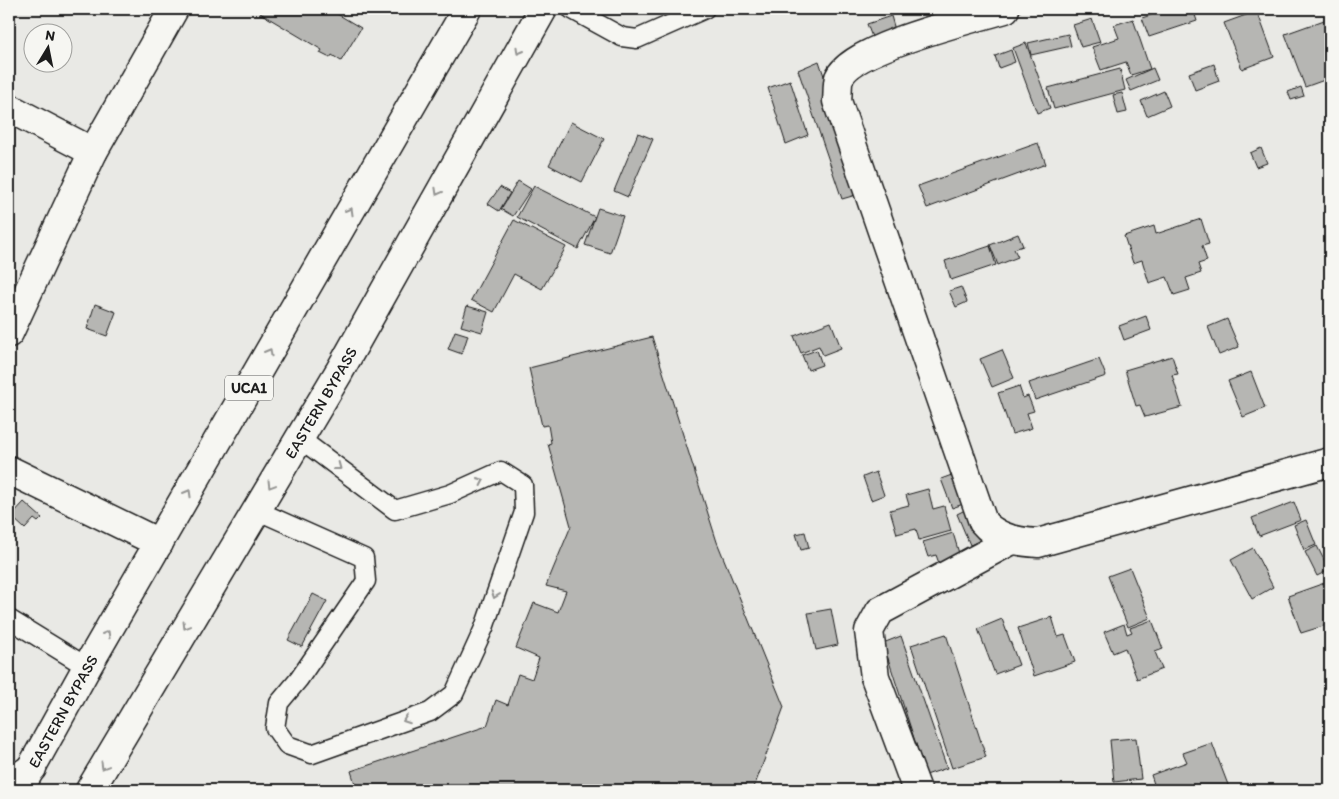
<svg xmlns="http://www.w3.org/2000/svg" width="1339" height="799" viewBox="0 0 1339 799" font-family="Itim,sans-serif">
  <rect width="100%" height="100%" fill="#e9e9e5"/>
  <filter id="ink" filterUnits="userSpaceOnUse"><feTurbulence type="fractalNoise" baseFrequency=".02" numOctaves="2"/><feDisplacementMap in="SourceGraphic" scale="10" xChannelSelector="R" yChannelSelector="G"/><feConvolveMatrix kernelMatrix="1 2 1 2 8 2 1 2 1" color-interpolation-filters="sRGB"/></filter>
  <g filter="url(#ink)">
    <!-- building -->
    <g fill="#b6b6b3" stroke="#1c1c1c">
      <path d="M262,9H329L361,28L341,61L332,55L330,58L320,53L322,50L260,13Z"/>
      <path d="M928,9H955L931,18Z"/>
      <path d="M1168,9H1197L1199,14L1195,15L1197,21L1149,37L1142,18Z"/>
      <path d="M1257,11L1274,57L1242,69L1224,23Z"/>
      <path d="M891,16L895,30L872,37L867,24Z"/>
      <path d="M1092,19L1100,42L1081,47L1073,25Z"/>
      <path d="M1133,19L1150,69L1131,75L1126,62L1101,70L1092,47L1119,38L1114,25Z"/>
      <path d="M1327,19L1330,28V78L1305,87L1285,34Z"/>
      <path d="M1068,34L1071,46L1031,55L1028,43Z"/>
      <path d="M1026,43L1050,108L1037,113L1013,48Z"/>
      <path d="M1011,50L1015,62L999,68L995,56Z"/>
      <path d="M819,61L863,193L842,199L798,70Z"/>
      <path d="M1214,64L1219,81L1195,90L1189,73Z"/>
      <path d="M1153,68L1158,80L1131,91L1126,80Z"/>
      <path d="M1120,69L1125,90L1054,109L1048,88Z"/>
      <path d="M790,80L808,135L786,144L768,88Z"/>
      <path d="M1301,87L1304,96L1291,100L1288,92Z"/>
      <path d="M1164,91L1170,106L1147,116L1141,101Z"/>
      <path d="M1122,93L1127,112L1118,114L1113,95Z"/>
      <path d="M571,122L604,139L582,182L549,165Z"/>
      <path d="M638,133L653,139L628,197L614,191Z"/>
      <path d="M1038,143L1046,164L927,208L918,186Z"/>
      <path d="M1261,148L1267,163L1256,167L1250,153Z"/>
      <path d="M518,181L531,189L513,216L501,209Z"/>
      <path d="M534,186L595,217L578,249L517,217Z"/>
      <path d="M500,187L510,193L499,211L488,204Z"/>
      <path d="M598,208L623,216L610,253L585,245Z"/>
      <path d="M1201,219L1209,244L1202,246L1207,261L1198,264L1201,273L1186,278L1190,290L1174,295L1167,277L1149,283L1142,260L1133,263L1124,236L1154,226L1156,234Z"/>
      <path d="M514,220L566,247L542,289L514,274L494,312L471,300Z"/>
      <path d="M1018,234L1023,246L1014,249L1018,257L998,265L990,245Z"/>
      <path d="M990,246L996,265L951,280L945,261Z"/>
      <path d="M961,287L967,302L956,307L949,291Z"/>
      <path d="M95,304L116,312L107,336L87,329Z"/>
      <path d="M467,306L488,312L482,332L461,326Z"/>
      <path d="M1146,316L1151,330L1124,340L1119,326Z"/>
      <path d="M1227,319L1239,347L1219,355L1208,327Z"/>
      <path d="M831,322L841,348L823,355L819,346L801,353L794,336Z"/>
      <path d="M455,331L468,335L462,354L448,349Z"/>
      <path d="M652,337L717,542L784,707L753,790H357L351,771L487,726L496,700L508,705L518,674L532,679L539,658L516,648L534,603L558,612L566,591L546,586L571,526L548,444L551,443L548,425L542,426L529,368Z"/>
      <path d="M817,350L822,365L808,370L802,355Z"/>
      <path d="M1002,350L1014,378L992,387L980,359Z"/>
      <path d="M1172,356L1178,374L1172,375L1182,407L1145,417L1140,405L1136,406L1125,370Z"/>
      <path d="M1099,359L1106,376L1035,400L1029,383Z"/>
      <path d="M1251,372L1265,408L1243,417L1228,381Z"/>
      <path d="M1019,386L1023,398L1028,396L1034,411L1027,413L1032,428L1012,434L998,393Z"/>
      <path d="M876,472L884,495L871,500L863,477Z"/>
      <path d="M957,473L969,502L952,508L941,479Z"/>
      <path d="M928,489L933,509L944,506L951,531L919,540L916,529L897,534L890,510L909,505L906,495Z"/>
      <path d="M24,502L42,518L38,522L34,519L25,529L11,516Z"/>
      <path d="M1294,502L1301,520L1259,536L1252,518Z"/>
      <path d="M971,507L985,539L970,545L957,514Z"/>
      <path d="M1306,520L1316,545L1304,550L1294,525Z"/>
      <path d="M805,532L809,548L801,550L796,534Z"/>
      <path d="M953,533L961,560L940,566L936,555L928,557L923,542Z"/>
      <path d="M1317,546L1329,570L1317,576L1305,552Z"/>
      <path d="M1253,548L1273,587L1252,599L1231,560Z"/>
      <path d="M1130,568L1150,618L1128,627L1108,576Z"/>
      <path d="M1330,581V624L1301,633L1288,596Z"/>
      <path d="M313,594L327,601L302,647L288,640Z"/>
      <path d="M831,609L838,645L816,650L808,613Z"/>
      <path d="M1052,617L1058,637L1065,635L1075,662L1034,676L1018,628Z"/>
      <path d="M1002,619L1019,665L995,674L978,629Z"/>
      <path d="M1152,620L1163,649L1155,652L1162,669L1137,679L1125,648L1113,653L1104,632L1124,624L1127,634L1132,632L1130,628Z"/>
      <path d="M946,634L986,757L952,768L911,645Z"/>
      <path d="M901,636L947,768L926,775L883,643Z"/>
      <path d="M1136,738L1141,779L1114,782L1110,740Z"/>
      <path d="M1212,743L1230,790H1156L1151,775L1187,762L1183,753Z"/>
    </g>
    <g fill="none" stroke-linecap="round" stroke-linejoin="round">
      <defs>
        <g id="service">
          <path d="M571,9L622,37L637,39L705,9"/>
          <path d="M256,510L364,558L366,581L299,679L279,703L275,728L287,745L312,754L430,712L454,694L484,628L524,512L523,485L501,471L450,494L395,510L299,438"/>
          <path d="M9,619L87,667"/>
        </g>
        <g id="minor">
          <path d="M1005,9C972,19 852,47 839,78C837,84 838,94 837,101L983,522C996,538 1017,542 1038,543L1330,462"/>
          <path d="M9,108L93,152"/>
          <path d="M9,333L93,152L174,9"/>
          <path d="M9,470L159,543"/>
          <path d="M917,790L875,677L869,631L880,611L1012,540"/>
        </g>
        <g id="primary">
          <path id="s1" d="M20,788L87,667L467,9"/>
          <path id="s2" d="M90,790L339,372L543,9"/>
        </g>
        <path id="trunk" d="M9,783L32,768"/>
      </defs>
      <!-- service casing -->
      <use href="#service" stroke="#1c1c1c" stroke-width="21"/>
      <!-- minor casing -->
      <use href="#minor" stroke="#1c1c1c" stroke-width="31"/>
      <!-- primary casing -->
      <use href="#primary" stroke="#1c1c1c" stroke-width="31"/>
      <!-- trunk casing -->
      <use href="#trunk" stroke="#1c1c1c" stroke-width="31"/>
      <!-- service -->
      <use href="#service" stroke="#f6f6f2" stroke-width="18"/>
      <!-- minor -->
      <use href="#minor" stroke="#f6f6f2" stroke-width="28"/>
      <!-- primary -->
      <use href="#primary" stroke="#f6f6f2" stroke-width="28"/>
      <!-- trunk -->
      <use href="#trunk" stroke="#f6f6f2" stroke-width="28"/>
    </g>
    <!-- one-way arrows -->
    <defs><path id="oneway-chevron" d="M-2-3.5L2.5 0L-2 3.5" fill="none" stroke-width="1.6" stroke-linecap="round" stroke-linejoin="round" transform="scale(1.25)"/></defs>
    <g stroke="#949492">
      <use href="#oneway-chevron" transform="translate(519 51) rotate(120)"/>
      <use href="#oneway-chevron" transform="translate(438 192) rotate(119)"/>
      <use href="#oneway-chevron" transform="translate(350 211) rotate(-60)"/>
      <use href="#oneway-chevron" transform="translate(269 352) rotate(-60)"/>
      <use href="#oneway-chevron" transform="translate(338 467) rotate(37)"/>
      <use href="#oneway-chevron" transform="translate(481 481) rotate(-25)"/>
      <use href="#oneway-chevron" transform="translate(271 485) rotate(121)"/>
      <use href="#oneway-chevron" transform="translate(188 493) rotate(-60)"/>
      <use href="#oneway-chevron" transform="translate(495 595) rotate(109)"/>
      <use href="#oneway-chevron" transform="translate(186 626) rotate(121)"/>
      <use href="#oneway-chevron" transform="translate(107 634) rotate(-60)"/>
      <use href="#oneway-chevron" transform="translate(406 720) rotate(160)"/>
      <use href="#oneway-chevron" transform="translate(104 766) rotate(121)"/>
    </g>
  </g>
  <g text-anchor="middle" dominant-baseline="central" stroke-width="4" stroke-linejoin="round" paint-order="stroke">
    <!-- shield labels -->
    <rect fill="#f6f6f2" stroke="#5d5d5c" stroke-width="1" x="225" y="375.5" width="48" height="25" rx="4"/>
    <g font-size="15" font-weight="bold" fill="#1c1c1c">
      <text x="249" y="388">UCA1</text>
    </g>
    <!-- street labels -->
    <g font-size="16" fill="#1c1c1c" stroke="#f6f6f2">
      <text stroke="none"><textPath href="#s2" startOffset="451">EASTERN BYPASS</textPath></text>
      <text stroke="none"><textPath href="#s1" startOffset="88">EASTERN BYPASS</textPath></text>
    </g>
  </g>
  <!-- margin -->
  <rect width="1339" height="799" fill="none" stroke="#f6f6f2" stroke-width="30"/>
  <rect x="15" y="15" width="1309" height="769" fill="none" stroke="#1c1c1c" stroke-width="2" filter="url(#ink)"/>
  <!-- north arrow -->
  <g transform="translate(48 48) rotate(10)"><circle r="24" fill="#f6f6f2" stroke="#9f9f9c"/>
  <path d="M0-4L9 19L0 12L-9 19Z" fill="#1c1c1c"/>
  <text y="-8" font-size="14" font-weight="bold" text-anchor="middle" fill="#1c1c1c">N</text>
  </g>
</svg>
